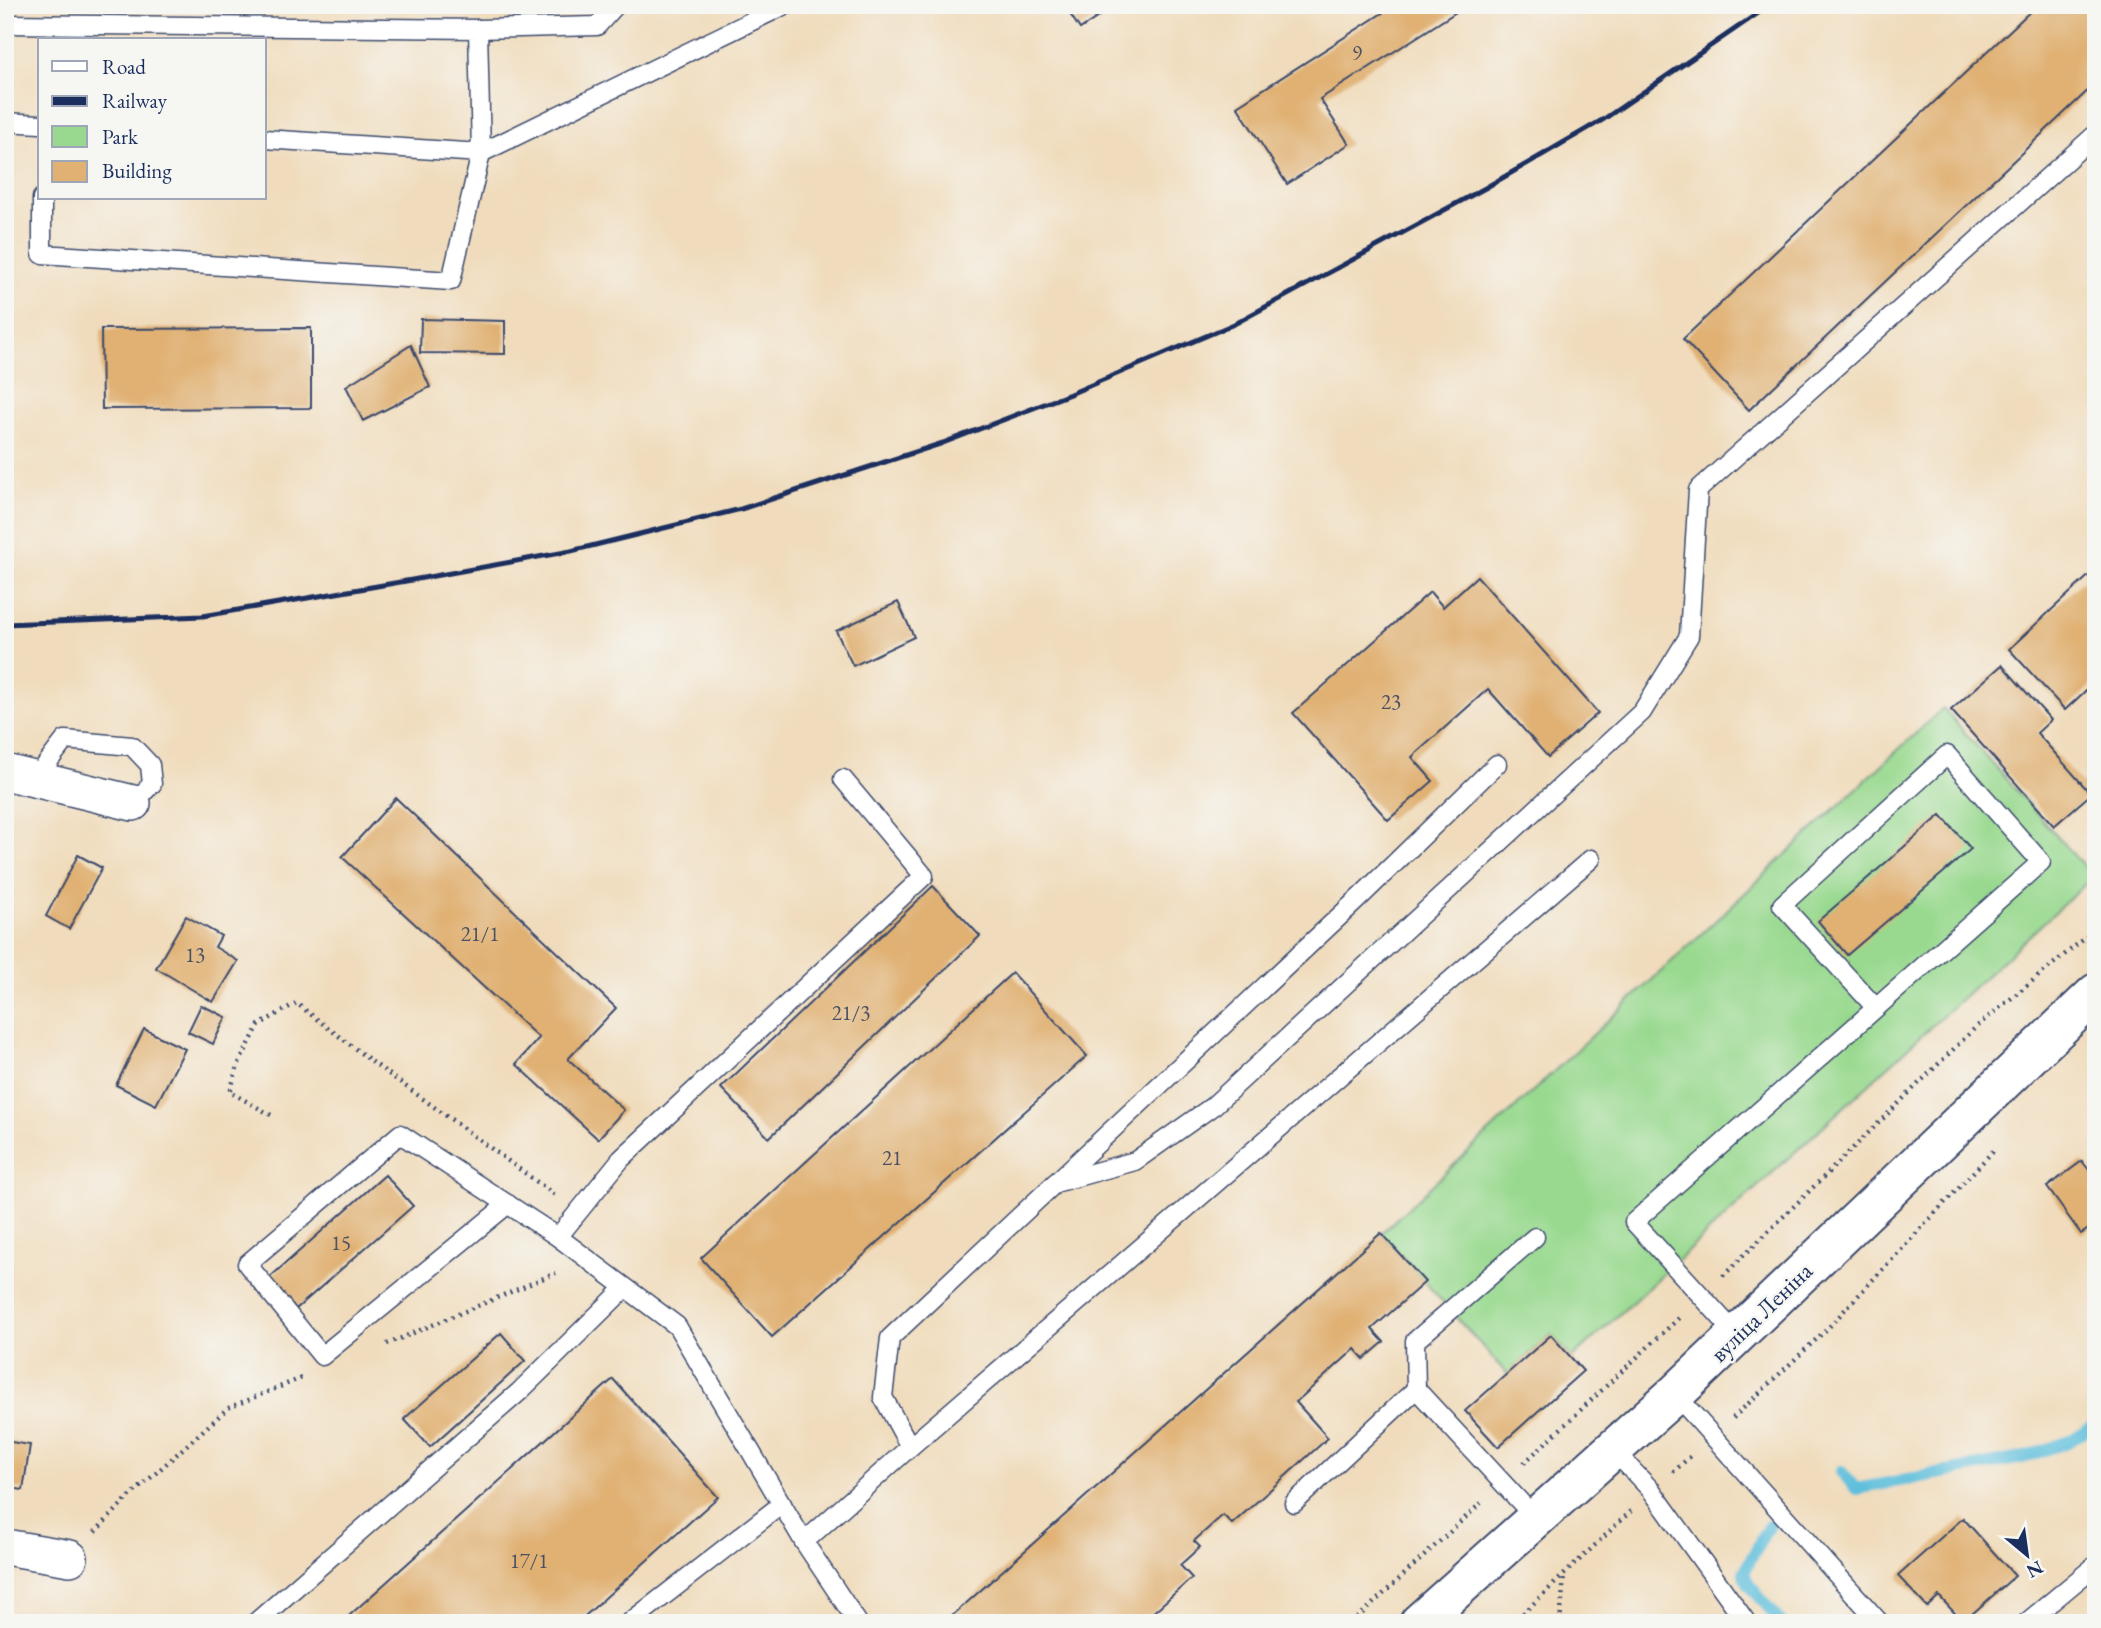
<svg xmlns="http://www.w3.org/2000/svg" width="2101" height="1628" viewBox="0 0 2101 1628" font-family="'EB Garamond',serif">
  <rect width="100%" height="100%" fill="#f6f6f2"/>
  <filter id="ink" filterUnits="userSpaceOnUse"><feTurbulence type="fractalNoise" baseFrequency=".0143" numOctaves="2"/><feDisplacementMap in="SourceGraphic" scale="14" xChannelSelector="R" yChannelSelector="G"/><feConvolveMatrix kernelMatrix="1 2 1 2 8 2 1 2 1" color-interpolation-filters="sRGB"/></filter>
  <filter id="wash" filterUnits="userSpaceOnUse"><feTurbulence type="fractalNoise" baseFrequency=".00686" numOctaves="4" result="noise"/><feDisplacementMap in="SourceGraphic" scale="28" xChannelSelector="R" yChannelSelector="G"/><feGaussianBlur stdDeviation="1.57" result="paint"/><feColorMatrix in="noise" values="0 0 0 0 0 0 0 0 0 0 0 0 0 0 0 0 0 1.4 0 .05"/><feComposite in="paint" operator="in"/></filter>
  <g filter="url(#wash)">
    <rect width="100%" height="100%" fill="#f0dcbc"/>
    <!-- green -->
    <path fill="#99d98f" stroke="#5a8476" stroke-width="2" d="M1943,708L2093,877L1572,1358L1551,1335L1507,1374L1381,1233Z"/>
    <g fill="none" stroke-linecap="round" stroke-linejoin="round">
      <!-- stream -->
      <g stroke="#5ebfdc" stroke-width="12">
        <path d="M1841,1471L1856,1489L2022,1458L2070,1441L2096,1424"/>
        <path d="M1769,1525L1744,1572L1748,1583L1781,1623"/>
      </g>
    </g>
    <g id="blocks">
      <!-- building -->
      <g fill="#e0b173">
        <path d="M387,5H459V11L387,10Z"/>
        <path d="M1064,5H1116L1080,29Z"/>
        <path d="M1395,5H1467L1320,99L1349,144L1287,184L1237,106Z"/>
        <path d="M2037,5H2096V83L1749,410L1683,339Z"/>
        <path d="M421,319L505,321V354L420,353Z"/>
        <path d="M311,328V408L102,409L101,329Z"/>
        <path d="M411,345L430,387L363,421L346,386Z"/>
        <path d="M2096,569V681L2065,710L2009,649Z"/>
        <path d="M1477,576L1598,713L1548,757L1488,689L1412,757L1433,781L1388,820L1293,713L1430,592L1443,607Z"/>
        <path d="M898,602L914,637L853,666L836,631Z"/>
        <path d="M2002,665L2051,720L2037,733L2091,794L2054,826L1951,710Z"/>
        <path d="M396,798L616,1008L568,1059L624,1110L598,1139L516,1064L539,1038L342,857Z"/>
        <path d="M1941,815L1971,849L1847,955L1818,921Z"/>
        <path d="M78,855L102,868L69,929L46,916Z"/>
        <path d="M933,886L980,936L769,1138L721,1088Z"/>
        <path d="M186,916L221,936L215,947L238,961L213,1002L156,968Z"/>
        <path d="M1012,973L1087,1056L772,1337L701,1258Z"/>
        <path d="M201,1005L226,1017L213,1044L188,1032Z"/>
        <path d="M144,1029L185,1049L156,1105L116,1085Z"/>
        <path d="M2082,1161L2096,1179V1224L2081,1234L2047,1187Z"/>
        <path d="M385,1175L413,1206L296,1309L269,1278Z"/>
        <path d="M1381,1233L1425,1282L1372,1329L1384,1342L1364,1359L1355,1349L1296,1402L1328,1438L1232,1524L1223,1515L1194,1541L1200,1547L1180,1565L1192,1578L1141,1623H944Z"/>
        <path d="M501,1333L525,1361L430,1447L404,1419Z"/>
        <path d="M1551,1335L1583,1371L1498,1447L1465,1411Z"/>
        <path d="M613,1379L718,1497L577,1623H341Z"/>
        <path d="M5,1441L30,1445L23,1490L5,1487Z"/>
        <path d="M1963,1518L2015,1576L1963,1622L1939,1596L1927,1607L1898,1576Z"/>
      </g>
    </g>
  </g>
  <g filter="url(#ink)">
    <use href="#blocks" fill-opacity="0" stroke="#3b496c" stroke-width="2"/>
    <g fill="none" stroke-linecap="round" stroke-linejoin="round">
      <defs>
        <g id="service">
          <path d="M5,24L478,29L481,153L264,139"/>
          <path d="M478,29L597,26L616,5"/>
          <path d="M5,122L40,124"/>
          <path d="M42,198V254L451,281L481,153L785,5"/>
          <path d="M35,779L65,740L132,746L150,765L152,784L133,803"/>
          <path d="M1055,1183L1135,1161L1213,1106L1642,712L1689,636L1698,490L2096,134"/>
          <path d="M508,1204L322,1356L247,1264L400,1134L558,1237L677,1326L804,1542L858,1623"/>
          <path d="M558,1237L621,1159L924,876L843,779"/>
          <path d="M1737,1335L1634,1222L2041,862L1947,755L1782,905L1876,1008"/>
          <path d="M1416,1389L1415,1341L1535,1237"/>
          <path d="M1675,1394L1880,1623"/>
          <path d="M910,1447L883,1397L890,1338L1359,898L1497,764"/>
          <path d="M1613,1450L1652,1491L1747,1623"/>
          <path d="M1294,1503L1416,1389L1536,1519"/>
          <path d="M804,1542L910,1447L1591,859"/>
          <path d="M255,1623L519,1392L625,1288"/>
          <path d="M629,1623L782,1504"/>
          <path d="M2026,1623L2096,1565"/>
        </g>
        <g id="minor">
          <path d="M5,772L133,803"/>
          <path d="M5,1547L70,1558"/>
        </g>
        <path id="secondary" d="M1419,1623L1675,1394L2096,993"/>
      </defs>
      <!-- service casing -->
      <use href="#service" stroke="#3b496c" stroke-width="21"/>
      <!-- minor casing -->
      <use href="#minor" stroke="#3b496c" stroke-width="38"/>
      <!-- secondary casing -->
      <use href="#secondary" stroke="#3b496c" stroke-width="42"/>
      <!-- path -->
      <g stroke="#3b496c" stroke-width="4.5" stroke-dasharray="2 5" stroke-linecap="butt">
        <path d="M271,1115L230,1092L238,1065L259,1025L296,1003L375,1064L555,1195"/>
        <path d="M1723,1276L1976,1027L2096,929"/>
        <path d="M387,1344L556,1273"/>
        <path d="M1733,1418L1827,1329L1993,1151"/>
        <path d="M1524,1463L1681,1316"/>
        <path d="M1673,1472L1693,1454"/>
        <path d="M95,1532L127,1499L228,1408L304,1377"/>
        <path d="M1352,1623L1481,1503"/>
        <path d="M1513,1623L1631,1511"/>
        <path d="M1560,1623L1564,1576"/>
      </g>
      <!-- service -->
      <use href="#service" stroke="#fff" stroke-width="18"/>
      <!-- minor -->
      <use href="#minor" stroke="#fff" stroke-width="35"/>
      <!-- secondary -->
      <use href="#secondary" stroke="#fff" stroke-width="38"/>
      <!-- rail -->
      <path stroke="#1b2f5e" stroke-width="5" d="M5,624L203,616L412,580L571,551L741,509L943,443L1070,394L1234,324L1485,188L1604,119L1770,5"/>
    </g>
  </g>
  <g text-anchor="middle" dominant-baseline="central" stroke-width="5" stroke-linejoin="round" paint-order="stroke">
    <!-- number labels -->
    <g font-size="21" fill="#4c5063">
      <text x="1357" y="52">9</text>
      <text x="1391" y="701">23</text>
      <text x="480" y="933">21/1</text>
      <text x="195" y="954">13</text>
      <text x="851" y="1012">21/3</text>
      <text x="892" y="1157">21</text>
      <text x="341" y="1242">15</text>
      <text x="529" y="1560">17/1</text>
    </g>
    <!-- street labels -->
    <g font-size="24" fill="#1b2f5e" stroke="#f6f6f2">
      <text transform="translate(1761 1312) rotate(-44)">вуліца Леніна</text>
    </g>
  </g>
  <!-- margin -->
  <rect width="2101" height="1628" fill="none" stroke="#f6f6f2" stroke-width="28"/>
  <!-- legend -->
  <rect x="38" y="38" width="228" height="161" fill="#f6f6f2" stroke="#9ea6b7" stroke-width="2"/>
  <rect x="52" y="61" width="35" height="10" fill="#ffffff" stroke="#9ea6b7" stroke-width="2"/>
  <text x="102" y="74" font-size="21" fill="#1b2f5e">Road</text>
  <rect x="52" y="96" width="35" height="10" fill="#1b2f5e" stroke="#9ea6b7" stroke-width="2"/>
  <text x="102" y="108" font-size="21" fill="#1b2f5e">Railway</text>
  <rect x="52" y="126" width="35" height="21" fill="#99d98f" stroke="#9ea6b7" stroke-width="2"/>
  <text x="102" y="144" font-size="21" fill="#1b2f5e">Park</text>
  <rect x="52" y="161" width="35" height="21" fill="#e0b173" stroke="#9ea6b7" stroke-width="2"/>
  <text x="102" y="178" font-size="21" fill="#1b2f5e">Building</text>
  <!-- north arrow -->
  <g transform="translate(2027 1555) rotate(151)" stroke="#f6f6f2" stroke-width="5" paint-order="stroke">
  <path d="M0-5L12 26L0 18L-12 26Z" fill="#1b2f5e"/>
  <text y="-10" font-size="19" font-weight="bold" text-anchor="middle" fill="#1b2f5e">N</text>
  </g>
</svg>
